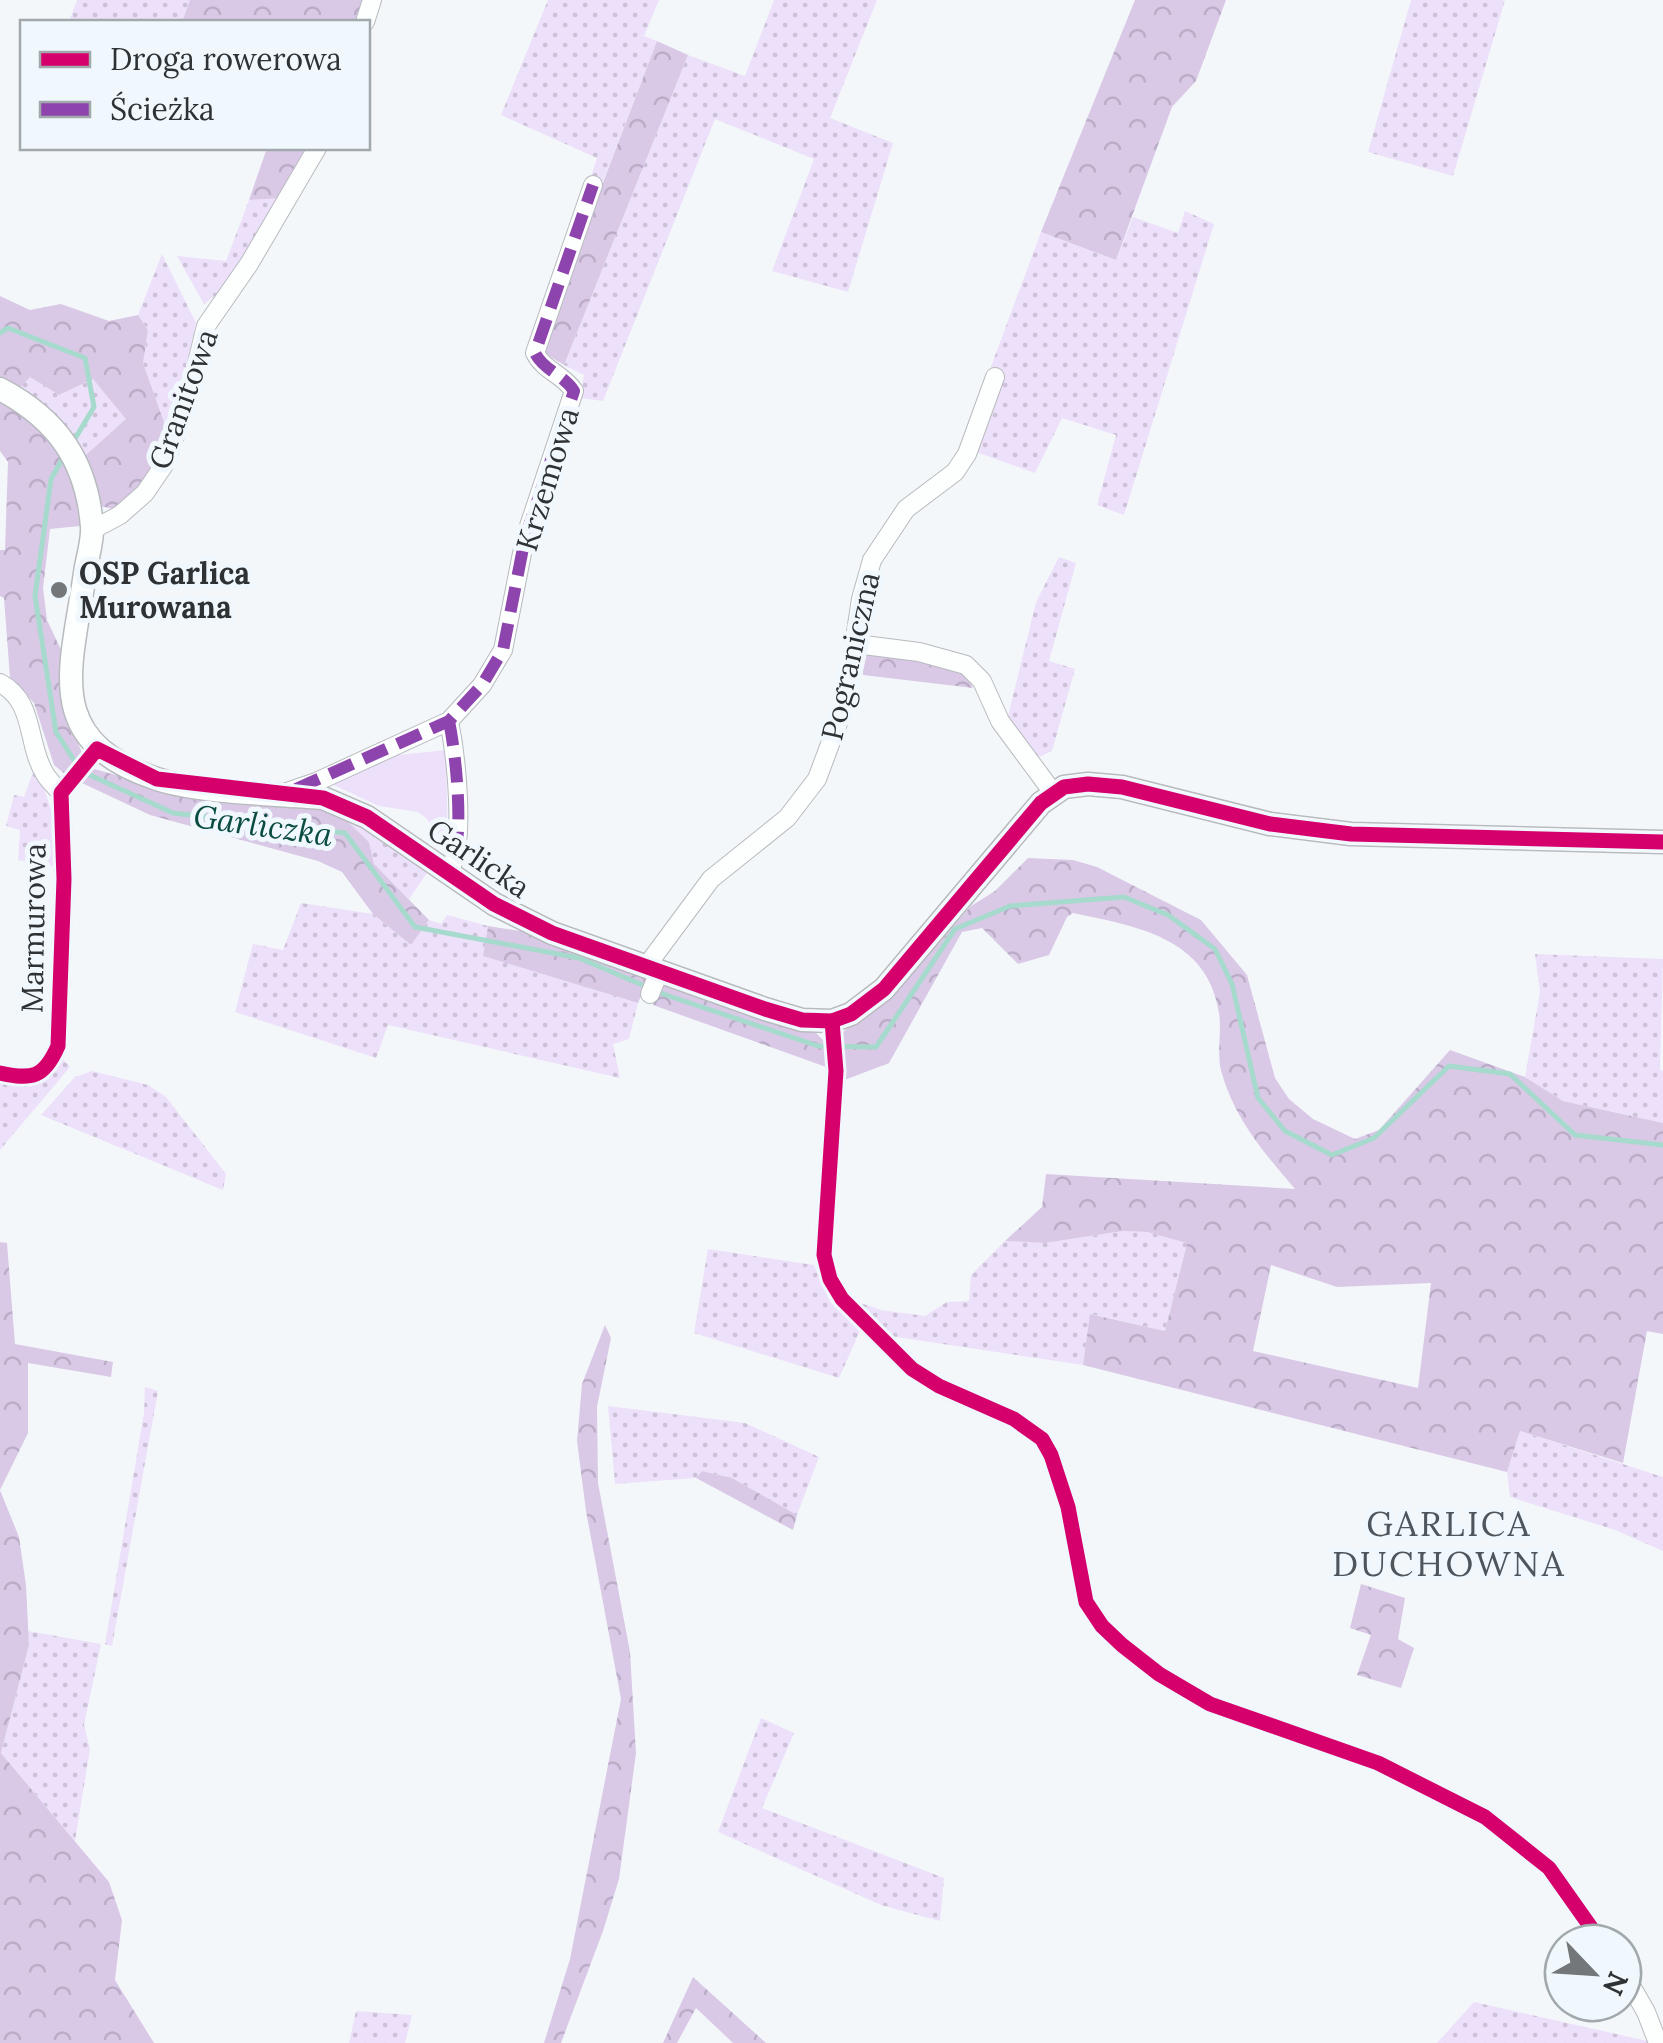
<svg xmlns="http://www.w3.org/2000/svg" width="1663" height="2043" viewBox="0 0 1663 2043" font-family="Lora,serif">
  <defs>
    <pattern id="grass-dots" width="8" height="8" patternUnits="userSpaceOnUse" patternTransform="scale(2.5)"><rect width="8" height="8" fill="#ede0fa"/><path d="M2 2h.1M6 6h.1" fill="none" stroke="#ccc1d7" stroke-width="1.8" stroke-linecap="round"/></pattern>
    <pattern id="forest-crowns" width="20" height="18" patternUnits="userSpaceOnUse" patternTransform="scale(2.5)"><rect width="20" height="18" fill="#d9c9e7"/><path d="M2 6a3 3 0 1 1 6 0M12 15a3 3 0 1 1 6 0" fill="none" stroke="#bbadc7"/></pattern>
  </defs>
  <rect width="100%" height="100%" fill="#f4f7fa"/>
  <!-- grass -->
  <g fill="url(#grass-dots)">
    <path d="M77,0H190L182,22H69Z"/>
    <path d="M548,0H659L644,36L657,41L603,181L591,177L597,158L501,115Z"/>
    <path d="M774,0H877L830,118L893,143L848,292L772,271L814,159L715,119L603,401L580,398L584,375L564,365L688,55L745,76Z"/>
    <path d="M1411,0H1505L1453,176L1368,152Z"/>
    <path d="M282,198L225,288L204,304L177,256L226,261L249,200Z"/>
    <path d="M1185,211L1214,224L1124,515L1097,505L1116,435L1062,418L1035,473L976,452L989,372L1041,232L1116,260L1133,217L1178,233Z"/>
    <path d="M162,254L196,323L170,439L143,363L148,330L138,315Z"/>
    <path d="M30,377L59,395L93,379L127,419L86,456L51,412L19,388Z"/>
    <path d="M1059,557L1076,563L1049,661L1075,669L1052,751L1033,760L1008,716L1036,602Z"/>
    <path d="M36,764L56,825L57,867L18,860L20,830L6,826L14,795L24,797Z"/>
    <path d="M346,820L378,835L429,870L409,899L373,864L369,842Z"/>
    <path d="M301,903L373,914L411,945L429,920L441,924L447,915L488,926L484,956L638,1003L629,1039L613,1044L620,1078L388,1025L376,1058L235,1012L253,944L283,950Z"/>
    <path d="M1535,954L1663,959L1660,1070L1663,1071V1123L1563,1101L1525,1077L1540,992Z"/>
    <path d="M59,1055L70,1067L0,1150V1081Z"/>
    <path d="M92,1071L148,1085L166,1097L226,1174L223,1190L41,1115L75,1077Z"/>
    <path d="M1123,1231L1147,1232L1187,1242L1165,1331L1091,1314L1083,1365L890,1336L849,1299L881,1310L925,1316L947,1302L969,1301L971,1275L1005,1241L1045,1243Z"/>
    <path d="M708,1249L814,1265L830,1302L860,1331L839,1378L694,1333Z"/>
    <path d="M145,1387L158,1391L112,1646L105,1644L144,1413Z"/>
    <path d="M608,1406L745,1423L819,1457L797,1515L732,1478L702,1471L696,1478L615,1484Z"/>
    <path d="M1520,1431L1663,1477V1551L1615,1530L1510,1497L1507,1472Z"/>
    <path d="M28,1631L101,1644L84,1725L90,1749L75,1841L1,1753L29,1645Z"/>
    <path d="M761,1718L794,1733L762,1808L944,1878L940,1921L881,1905L718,1832Z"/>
    <path d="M1474,2002L1652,2042V2043H1437Z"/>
    <path d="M356,2011L412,2015L405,2043H349Z"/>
  </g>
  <!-- forest -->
  <g fill="url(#forest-crowns)" fill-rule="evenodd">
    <path d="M190,0H366L359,22H182Z"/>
    <path d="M1135,0H1226L1196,81L1172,107L1116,260L1041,232Z"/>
    <path d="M657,41L688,55L564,365L544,353L543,340Z"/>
    <path d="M267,148H311L282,198L249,200Z"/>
    <path d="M0,296L30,310L61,304L109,321L138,315L148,330L143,363L170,439L139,491L117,510L76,500L80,526L50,529L43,588L47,620L63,654L60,679L69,720L82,753L66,775L54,765L34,703L10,678L4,598L0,596V550H5L8,462L0,451ZM30,377L59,395L93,379L126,419L86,455L51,412L20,388Z"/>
    <path d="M862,651L920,660L965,671L973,688L863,675Z"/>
    <path d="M91,768L182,794L217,801L317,809L346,820L369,842L374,864L429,920L411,945L373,914L342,872L318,861L150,815L82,783Z"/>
    <path d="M1028,858L1073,860L1097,867L1201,920L1247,975L1275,1078L1289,1099L1313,1119L1355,1139L1379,1130L1450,1050L1525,1077L1563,1101L1663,1123V1334L1647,1331L1623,1463L1520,1431L1507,1472L1083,1365L1090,1314L1165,1331L1187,1243L1147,1232L1123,1231L1045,1243L1005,1241L1042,1207L1046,1174L1295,1189C1264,1153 1235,1119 1222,1074C1216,1055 1222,1032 1219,1013C1208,937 1135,926 1073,913L1067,917L1049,955L1018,964L982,928L962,932L889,1063L842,1081L840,1034L888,1000L971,906L995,891ZM1271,1265L1337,1287L1431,1283L1418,1388L1253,1351Z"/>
    <path d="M488,926L527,932L649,977L638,1003L483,956Z"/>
    <path d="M663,983L814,1031L823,1040L829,1068L653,1005Z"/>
    <path d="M0,1242L7,1243L15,1344L113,1362L111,1377L28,1363V1433L0,1490L19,1537L26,1585L29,1645L1,1753L109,1882L122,1920L115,1980L154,2043H0Z"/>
    <path d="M605,1325L611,1338L597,1407L598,1483L630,1652L636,1753L619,1879L603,1931L561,2043H544L570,1959L621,1699L586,1511L577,1441L582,1384Z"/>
    <path d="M702,1471L732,1478L797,1515L793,1530L696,1478Z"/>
    <path d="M1361,1584L1405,1598L1398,1639L1414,1648L1401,1688L1357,1675L1371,1635L1350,1628Z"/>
    <path d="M693,1977L766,2043H733L696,2008L677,2043H663Z"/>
  </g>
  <!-- park -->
  <path fill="#ede0fa" d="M446,750L448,848L426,818L418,812L379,806L327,782L389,756Z"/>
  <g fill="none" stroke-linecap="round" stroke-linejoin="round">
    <!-- stream -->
    <g stroke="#a5dacc" stroke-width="5">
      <path d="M0,333L8,328L85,358L94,407L73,442"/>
      <path d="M64,456L51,479L35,596L56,732L81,771L173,813L345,833L415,927L579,958L666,995L818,1046L876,1047L955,929L1010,906L1124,897L1168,915L1215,949L1232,984L1258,1098L1285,1131L1332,1155L1374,1138L1449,1066L1510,1074L1575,1135L1663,1145"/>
    </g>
    <defs>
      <g id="street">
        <path d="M365,22L372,0"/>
        <path d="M92,530L120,515L145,493L164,465L187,404L206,326L249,264L317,148"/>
        <path d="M856,644L919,652L966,665L982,681L1000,721L1054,794"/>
        <path d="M0,683C36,702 26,744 45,774C49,781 56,787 61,793"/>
        <path d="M449,721C456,755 466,843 449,872"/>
        <path d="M287,792L316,782L449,721L482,685L503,650L525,538L574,391C563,374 544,371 535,353L593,185"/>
        <path d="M645,968L711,879L787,818L817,779L845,704L861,599L872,560L906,509L955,472L967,454L995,377"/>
        <path d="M650,994L659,972"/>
        <path d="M832,1021L836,1071L824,1255L830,1279L842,1299L912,1369L939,1386L1014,1419L1042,1439L1051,1455L1068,1507L1086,1602L1102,1626L1122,1645L1159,1674L1210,1704L1378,1763L1485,1817L1549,1868L1602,1943"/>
        <path d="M0,1073C32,1080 44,1078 58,1046L64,879L61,793L97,749"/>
        <path d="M1623,1972L1646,2012L1658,2043"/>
      </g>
      <path id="secondary" d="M0,389C57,419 87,461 92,527C93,541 87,558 85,573C72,667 40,740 157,779C199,793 276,794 323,798L367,817L494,904L552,933L765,1009L802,1020L832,1021L851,1014L884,989L1041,803L1064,787L1088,784L1122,787L1270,824L1351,834L1663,842"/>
    </defs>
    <!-- street casing -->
    <use href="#street" stroke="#b8bbbe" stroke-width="20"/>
    <!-- secondary casing -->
    <use href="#secondary" stroke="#b8bbbe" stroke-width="25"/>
    <!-- street -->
    <use href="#street" stroke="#fdfefe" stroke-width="18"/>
    <!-- secondary -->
    <use href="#secondary" stroke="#fdfefe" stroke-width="22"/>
    <!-- quiet -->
    <g stroke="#8e44ad" stroke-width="12" stroke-dasharray="25 12" stroke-linecap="butt">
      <path d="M449,721C456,755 466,843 449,872"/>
      <path d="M296,789L449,721L482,685L503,650L525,538L574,391C563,374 544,371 535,353L593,185"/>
    </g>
    <defs>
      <g id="cycleway">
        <path d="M832,1021L836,1071L824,1255L830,1279L842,1299L912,1369L939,1386L1014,1419L1042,1439L1051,1455L1068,1507L1086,1602L1102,1626L1122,1645L1159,1674L1210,1704L1378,1763L1485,1817L1549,1868L1602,1943"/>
        <path d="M0,1073C32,1080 44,1078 58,1046L64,879L61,793L97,749L157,779L323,798L367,817L494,904L552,933L765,1009L802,1020L832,1021L851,1014L884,989L1041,803L1064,787L1088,784L1122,787L1270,824L1351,834L1663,842"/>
      </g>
    </defs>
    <!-- cycleway casing -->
    <use href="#cycleway" stroke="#f0f8fe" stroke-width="21"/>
    <!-- cycleway -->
    <use href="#cycleway" stroke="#d6006c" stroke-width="15"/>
  </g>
  <!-- markers -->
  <circle fill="#737779" stroke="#f0f8fe" stroke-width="4" cx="59" cy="590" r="10"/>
  <g text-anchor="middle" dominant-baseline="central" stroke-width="10" stroke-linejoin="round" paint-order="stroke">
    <!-- street labels -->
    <g font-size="30" fill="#2e3234" stroke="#f0f8fe">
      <text transform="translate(183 399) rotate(-70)">Granitowa</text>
      <text transform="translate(547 479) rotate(-73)">Krzemowa</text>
      <text transform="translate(850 656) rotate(-77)">Pograniczna</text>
      <text transform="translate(479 858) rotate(34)">Garlicka</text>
      <text transform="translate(33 928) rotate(-89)">Marmurowa</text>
    </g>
    <!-- poi labels -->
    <g font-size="30" font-weight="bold" fill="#2e3234" stroke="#f0f8fe" text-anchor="start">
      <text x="79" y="573">OSP Garlica<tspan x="79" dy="34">Murowana</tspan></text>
    </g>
    <!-- water labels -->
    <g font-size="32" font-style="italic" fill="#0a4c3e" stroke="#f0f8fe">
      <text transform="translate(263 825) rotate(8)">Garliczka</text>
    </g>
    <!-- quarter labels -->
    <g font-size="35" letter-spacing="2.5" fill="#4e565c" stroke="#f0f8fe">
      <text x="1449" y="1523">GARLICA<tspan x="1449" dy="40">DUCHOWNA</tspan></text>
    </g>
  </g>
  <!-- legend -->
  <rect x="20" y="20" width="350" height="130" fill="#f0f8fe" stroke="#a2a9ad" stroke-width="2.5"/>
  <rect x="40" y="52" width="50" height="15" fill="#d6006c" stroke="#a2a9ad" stroke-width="2.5"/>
  <text x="110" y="70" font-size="30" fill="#2e3234">Droga rowerowa</text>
  <rect x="40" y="102" width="50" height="15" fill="#8e44ad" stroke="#a2a9ad" stroke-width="2.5"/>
  <text x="110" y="120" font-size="30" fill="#2e3234">Ścieżka</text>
  <!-- north arrow -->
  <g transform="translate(1593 1973) rotate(115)"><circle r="48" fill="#f0f8fe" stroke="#a2a9ad" stroke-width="2.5"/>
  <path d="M0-8L18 38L0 25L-18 38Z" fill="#737779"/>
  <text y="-15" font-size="28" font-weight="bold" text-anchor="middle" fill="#2e3234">N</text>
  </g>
</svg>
